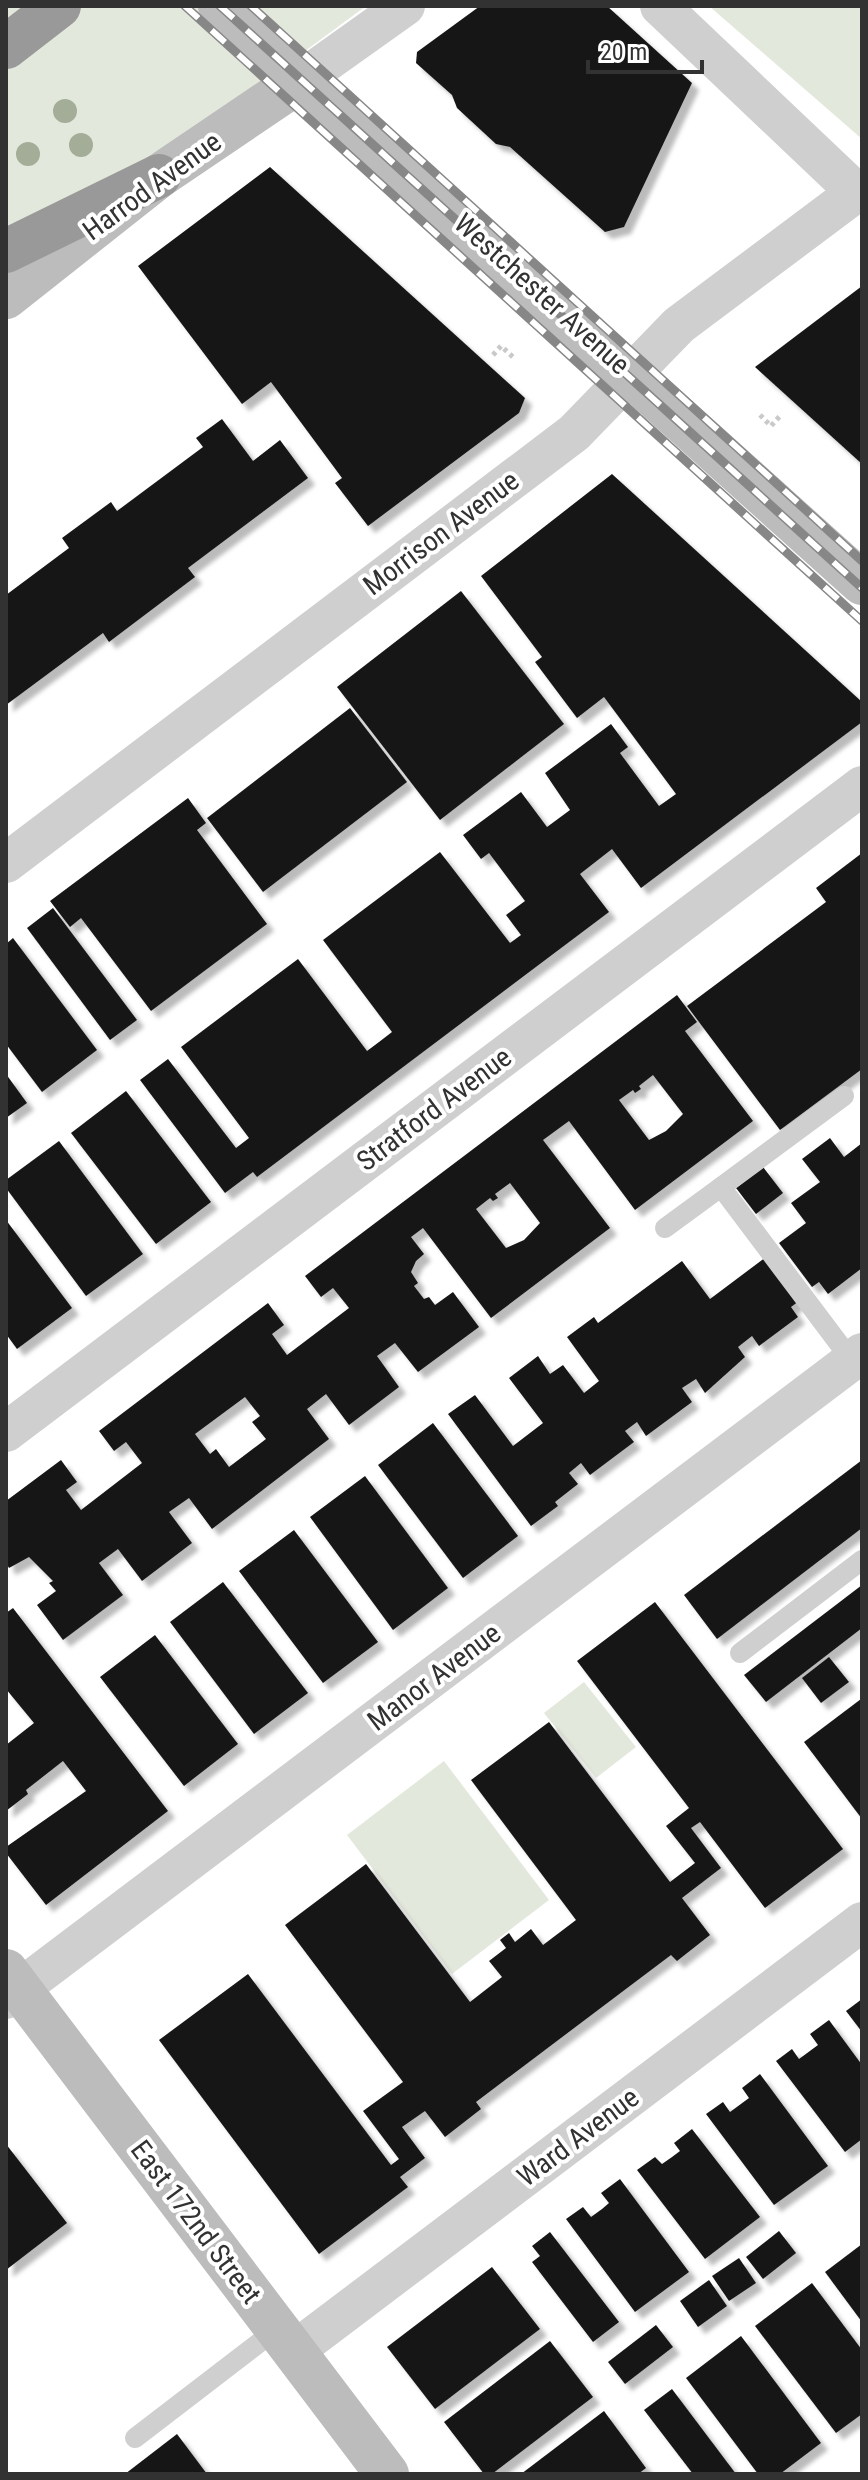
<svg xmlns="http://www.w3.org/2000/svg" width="868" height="2480" viewBox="0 0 868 2480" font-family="'Roboto Condensed',sans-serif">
  <defs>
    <filter id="shadow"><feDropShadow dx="7" dy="7" stdDeviation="2" flood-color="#0004"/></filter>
  </defs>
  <rect width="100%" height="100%" fill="#fff"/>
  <!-- green -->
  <g fill="#e3e8dc">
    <path d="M6,6H366L6,272Z"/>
    <path d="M709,6H862V139Z"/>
    <path d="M584,1682L636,1747L596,1778L544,1713Z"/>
    <path d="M444,1761L549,1900L452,1974L347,1835Z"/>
  </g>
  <!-- building -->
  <g fill="#191919" fill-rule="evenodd" filter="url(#shadow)">
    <path d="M480,6H607L692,83L624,227L605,232L510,147L496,144L457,108L452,95L416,63L417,52Z"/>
    <path d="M270,167L525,398L519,413L368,526L335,483L342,478L271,382L242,404L138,266Z"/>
    <path d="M862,286V464L755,367Z"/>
    <path d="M222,419L253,461L280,440L308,478L188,568L195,577L109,642L103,633L6,705V595L69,548L62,538L111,502L117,511L203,447L196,438Z"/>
    <path d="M612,474L862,702V722L641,888L612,849L580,874L609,912L257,1177L253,1172L225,1193L140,1080L168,1059L236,1148L249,1138L181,1047L298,959L367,1051L379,1042L392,1032L323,940L440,852L510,943L521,935L506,915L525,901L489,853L481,859L463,835L521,792L547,827L570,810L545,773L611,724L628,747L620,753L659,806L676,794L604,697L577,718L535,662L542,657L481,576Z"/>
    <path d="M461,591L564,724L440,820L337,687Z"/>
    <path d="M350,708L407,782L263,892L207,818Z"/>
    <path d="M188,798L206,823L197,830L267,924L151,1011L81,918L70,927L50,901Z"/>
    <path d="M862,853V1069L780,1130L687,1006L826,902L816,888Z"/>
    <path d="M53,908L137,1020L110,1040L27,928Z"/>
    <path d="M13,938L97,1050L42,1092L6,1044V944Z"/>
    <path d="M677,995L697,1022L685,1031L753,1121L635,1210L569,1121L543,1140L610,1228L491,1318L423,1228L411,1237L424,1254L416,1261L411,1272L418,1283L414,1286L424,1299L429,1297L435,1305L453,1292L479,1327L418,1372L395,1343L377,1356L399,1387L349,1425L326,1394L307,1409L329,1439L212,1529L189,1498L169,1512L192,1543L142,1581L118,1549L99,1563L123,1595L63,1640L37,1605L56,1591L49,1583L53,1581L29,1557L9,1568L6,1563V1501L61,1460L77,1482L66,1490L81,1510L142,1463L126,1442L114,1451L99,1431L268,1303L284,1325L272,1334L287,1355L349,1308L333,1288L321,1297L305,1276ZM653,1075L683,1114L666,1131L649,1140L619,1100L633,1090L635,1093L641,1089L639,1086ZM510,1183L540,1223L524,1240L506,1248L476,1209L490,1198L493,1201L498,1198L495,1194ZM245,1397L260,1416L252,1422L266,1439L229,1467L216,1449L210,1454L195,1434Z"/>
    <path d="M6,1074L27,1103L6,1118Z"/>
    <path d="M126,1091L211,1202L156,1244L71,1133Z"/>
    <path d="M830,1138L844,1157L862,1143V1268L828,1294L819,1282L812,1287L779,1243L806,1223L791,1203L820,1182L802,1159Z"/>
    <path d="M59,1141L143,1254L86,1296L6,1188V1180Z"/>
    <path d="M763,1167L783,1193L756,1214L736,1188Z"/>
    <path d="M6,1220L72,1308L17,1349L6,1334Z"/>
    <path d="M766,1257L799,1301L791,1307L798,1317L759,1346L752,1336L738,1347L745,1357L705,1393L696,1379L682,1388L692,1402L646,1436L637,1422L625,1431L634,1442L590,1475L581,1463L569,1473L578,1484L555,1502L558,1506L531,1526L448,1414L475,1395L513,1446L543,1423L509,1378L538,1356L550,1374L563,1365L584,1393L599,1381L567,1337L594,1317L598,1323L682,1261L710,1299Z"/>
    <path d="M433,1423L518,1536L463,1578L378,1465Z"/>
    <path d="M862,1460V1528L717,1639L684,1595Z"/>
    <path d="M365,1476L448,1588L393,1630L310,1517Z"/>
    <path d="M294,1530L378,1642L323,1683L239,1571Z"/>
    <path d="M223,1582L308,1693L254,1734L170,1622Z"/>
    <path d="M862,1585V1628L766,1702L744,1675Z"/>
    <path d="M655,1602L843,1849L765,1908L700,1822L691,1828L721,1868L682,1898L710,1935L677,1961L671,1955L476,2102L481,2109L445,2137L425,2111L402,2127L425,2158L400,2177L408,2187L319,2254L159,2040L248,1974L391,2165L399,2159L363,2111L403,2082L285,1925L366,1864L470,2002L502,1977L489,1961L506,1948L500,1940L509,1933L515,1942L531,1929L543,1945L576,1920L471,1780L549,1722L670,1882L695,1863L666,1826L689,1808L577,1661Z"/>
    <path d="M13,1608L168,1811L46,1905L6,1853V1847L86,1791L63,1761L26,1790L28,1794L6,1811V1745L34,1723L6,1689V1613Z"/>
    <path d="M155,1635L238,1744L184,1786L100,1677Z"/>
    <path d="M829,1657L849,1682L821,1703L802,1678Z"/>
    <path d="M861,1699L862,1700V1819L804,1742Z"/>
    <path d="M862,1999V2032L846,2011Z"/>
    <path d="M829,2020L862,2065V2139L845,2152L776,2061L792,2049L799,2059L818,2045L810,2034Z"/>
    <path d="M760,2074L828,2166L774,2205L706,2114L723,2102L730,2112L749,2098L742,2088Z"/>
    <path d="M692,2129L760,2217L705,2259L637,2170L655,2157L662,2164L672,2157L680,2151L674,2143Z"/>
    <path d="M6,2144L67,2223L6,2270Z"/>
    <path d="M620,2179L689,2272L635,2312L566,2219L583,2207L591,2217L602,2209L609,2203L601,2193Z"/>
    <path d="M779,2231L796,2253L763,2279L746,2257Z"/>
    <path d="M550,2232L619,2322L593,2342L532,2262L540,2256L532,2246Z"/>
    <path d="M862,2244V2322L825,2272Z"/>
    <path d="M739,2258L756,2283L729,2301L712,2276Z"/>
    <path d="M492,2267L540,2329L435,2409L387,2347Z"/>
    <path d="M709,2280L727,2306L698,2327L680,2301Z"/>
    <path d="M812,2283L862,2350V2414L836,2433L755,2326Z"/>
    <path d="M656,2325L673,2347L625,2384L608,2362Z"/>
    <path d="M741,2336L821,2443L780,2474H758L686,2378Z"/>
    <path d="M550,2341L593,2397L492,2474H484L444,2422Z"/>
    <path d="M672,2389L736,2474H693L644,2410Z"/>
    <path d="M604,2411L646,2468L638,2474H521Z"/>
    <path d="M177,2434L207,2474H125Z"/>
  </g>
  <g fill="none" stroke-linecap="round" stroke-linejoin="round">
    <!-- path -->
    <g stroke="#c9c9c9" stroke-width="5" stroke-dasharray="4 4" stroke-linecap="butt">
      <path d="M493,355L501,346L513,357"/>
      <path d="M760,415L771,426L780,416"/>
    </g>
    <!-- lane -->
    <g stroke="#cfcfcf" stroke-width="20">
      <path d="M844,1096L721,1187L852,1361"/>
      <path d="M665,1228L721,1187"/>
      <path d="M740,1653L862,1560"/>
      <path d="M135,2438L277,2329"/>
    </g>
    <!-- street -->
    <g stroke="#cfcfcf" stroke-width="40">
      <path d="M660,6L856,192"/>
      <path d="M301,80L405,6"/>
      <path d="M6,863L574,433L679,325L862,188"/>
      <path d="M6,1432L862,786"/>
      <path d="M6,1999L862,1353"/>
      <path d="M294,2351L862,1922"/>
    </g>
    <!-- secondary -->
    <g stroke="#bcbcbc" stroke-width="44">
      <path d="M220,6L862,583"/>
      <path d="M6,297L159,176L301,80"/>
      <path d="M6,1971L387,2474"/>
    </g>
    <!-- highway -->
    <g stroke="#999" stroke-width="44">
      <path d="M6,47L59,6"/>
      <path d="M6,251L159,176"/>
    </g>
    <defs>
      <g id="rail">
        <path d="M185,6L862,621"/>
        <path d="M220,6L862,588"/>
        <path d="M251,6L862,561"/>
      </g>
    </defs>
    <!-- rail casing -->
    <use href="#rail" stroke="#878787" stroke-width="9"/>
    <!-- rail -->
    <use href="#rail" stroke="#fff" stroke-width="6" stroke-dasharray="18" stroke-linecap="butt"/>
  </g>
  <!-- trees -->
  <g fill="#a3ad98">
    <circle cx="65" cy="111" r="12"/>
    <circle cx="81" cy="145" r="12"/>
    <circle cx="28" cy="154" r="12"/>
  </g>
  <g text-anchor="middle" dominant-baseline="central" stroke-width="8" stroke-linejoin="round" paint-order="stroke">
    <!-- street labels -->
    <g font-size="28" fill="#323232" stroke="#fff">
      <text transform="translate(152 186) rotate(-36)">Harrod Avenue</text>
      <text transform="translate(542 294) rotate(42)">Westchester Avenue</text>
      <text transform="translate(441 533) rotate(-37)">Morrison Avenue</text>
      <text transform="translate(434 1109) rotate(-37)">Stratford Avenue</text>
      <text transform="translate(434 1677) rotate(-37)">Manor Avenue</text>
      <text transform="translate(578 2137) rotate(-37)">Ward Avenue</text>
      <text transform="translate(196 2222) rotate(53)">East 172nd Street</text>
    </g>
  </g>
  <!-- border -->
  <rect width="868" height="2480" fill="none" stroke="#323232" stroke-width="16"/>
  <!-- scale -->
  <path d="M588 60v12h114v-12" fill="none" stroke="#323232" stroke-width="4"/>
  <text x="600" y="60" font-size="24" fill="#323232" stroke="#ffffff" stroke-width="6" paint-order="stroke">20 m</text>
</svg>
